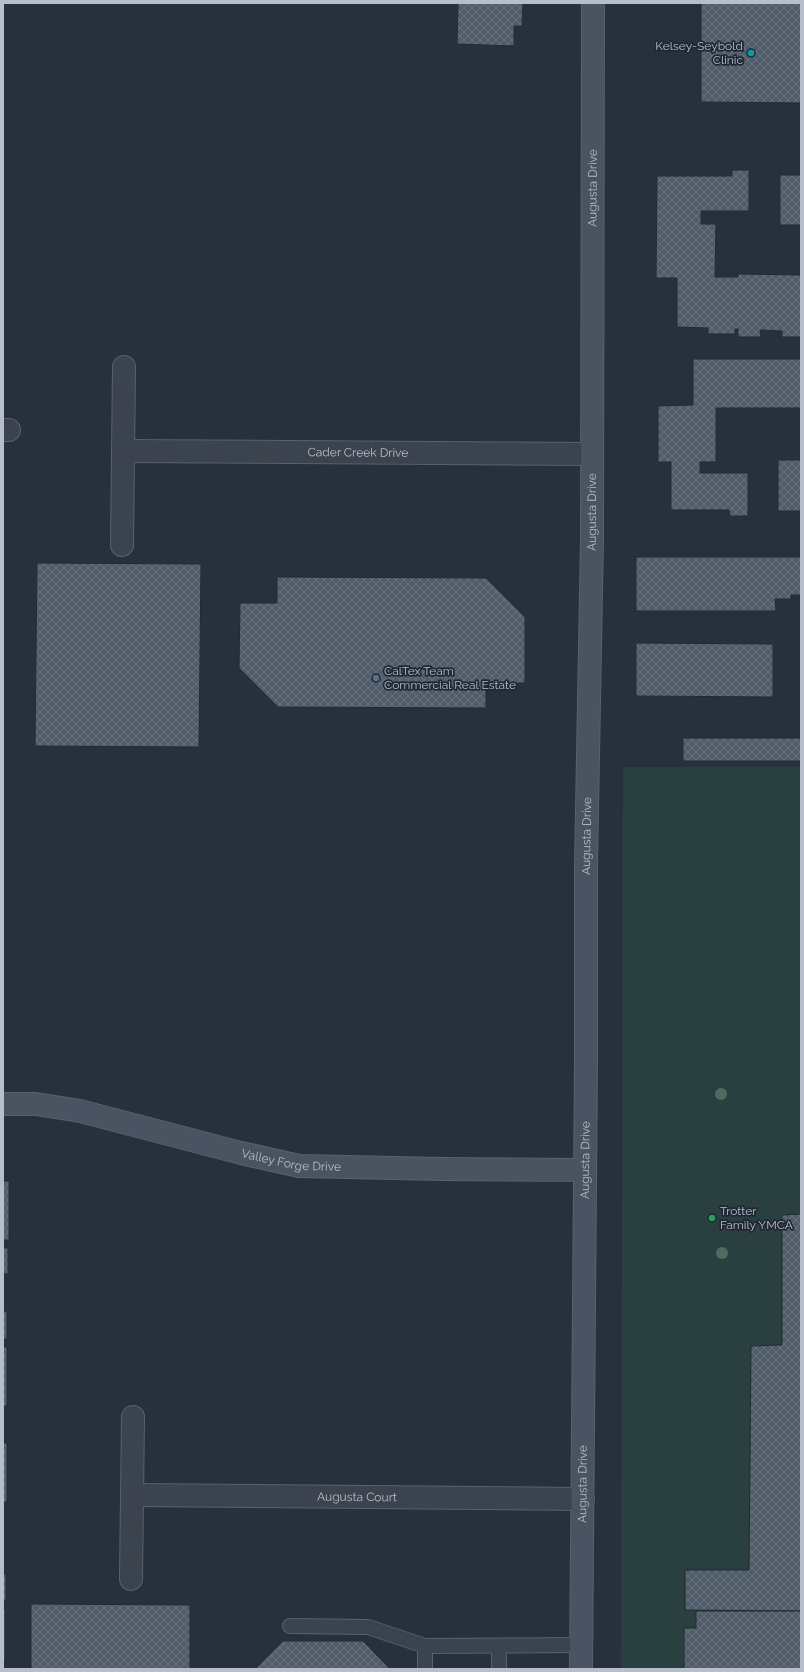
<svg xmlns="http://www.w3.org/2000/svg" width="804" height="1672" viewBox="0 0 804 1672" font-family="Raleway,sans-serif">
  <defs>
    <pattern id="building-cross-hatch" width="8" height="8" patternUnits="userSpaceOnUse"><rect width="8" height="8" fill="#505c69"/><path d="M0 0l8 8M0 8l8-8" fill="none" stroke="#67727d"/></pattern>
  </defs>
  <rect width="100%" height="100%" fill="#27313e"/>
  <!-- pitch -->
  <path fill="#2a3f40" d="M623,767H801V1669H621Z"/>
  <!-- building -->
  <g fill="url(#building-cross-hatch)" stroke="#222a35">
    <path d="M458,3H523L522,26H514V46L457,44Z"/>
    <path d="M701,3H801V103L701,102Z"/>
    <path d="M732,170H749V211H701V224H716L715,277H738V274L801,275V337H782V331L760,330L761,337H738V329H735V334H708V328L677,327V278H656L657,176H732Z"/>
    <rect x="780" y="175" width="21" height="50"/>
    <path d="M693,359H801V408H716V462H700V473H748V516H730L729,510H671V462H658V406L693,405Z"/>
    <rect x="778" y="460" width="23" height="51"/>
    <path d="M636,557H801V595H791V599H775L776,611H636Z"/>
    <path d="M37,563L201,564L199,747L35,746Z"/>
    <path d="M277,577L486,578L525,617V683H486V708L278,707L239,668L240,603H277Z"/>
    <path d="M636,643L773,644V697L636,696Z"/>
    <rect x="683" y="738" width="118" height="23"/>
    <rect x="3" y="1181" width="6" height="59"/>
    <path d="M801,1214V1611L685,1610V1570H749L751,1346L782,1345V1215Z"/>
    <rect x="3" y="1248" width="5" height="26"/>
    <rect x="3" y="1311" width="4" height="28"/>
    <rect x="3" y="1347" width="4" height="59"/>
    <rect x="3" y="1443" width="4" height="59"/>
    <rect x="3" y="1574" width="3" height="27"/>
    <path d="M31,1604L190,1605V1669H31Z"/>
    <rect x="3" y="1609" width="2" height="52"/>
    <path d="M696,1611H801V1669H684V1628H696Z"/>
    <path d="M283,1641H363L390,1669H255Z"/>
  </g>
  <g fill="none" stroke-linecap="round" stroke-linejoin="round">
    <defs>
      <g id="lane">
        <path d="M290,1626L368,1627L425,1646L582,1645"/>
        <path d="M425,1646V1669"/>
        <path d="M499,1669V1646"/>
      </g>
      <g id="street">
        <path d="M3,430H9"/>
        <path id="s1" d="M123,451L592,454"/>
        <path d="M122,545L124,367"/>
        <path id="s2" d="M132,1495L583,1499"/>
        <path d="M131,1579L133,1417"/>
      </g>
      <g id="secondary">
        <path id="s3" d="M3,1104H36L80,1111L241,1153L299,1166L442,1169L585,1170"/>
        <path id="s4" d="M581,1669L586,1062V865L592,538L593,3"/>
      </g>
    </defs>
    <!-- lane casing -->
    <use href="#lane" stroke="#59616c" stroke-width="16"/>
    <!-- street casing -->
    <use href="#street" stroke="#59616c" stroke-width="24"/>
    <!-- secondary casing -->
    <use href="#secondary" stroke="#59616c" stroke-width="24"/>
    <!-- lane -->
    <use href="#lane" stroke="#3b434e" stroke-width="14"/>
    <!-- street -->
    <use href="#street" stroke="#3b434e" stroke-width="22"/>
    <!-- secondary -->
    <use href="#secondary" stroke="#495361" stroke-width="22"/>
  </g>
  <!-- trees -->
  <g fill="#4f6a5e">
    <circle cx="721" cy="1094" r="6"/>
    <circle cx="722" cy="1253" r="6"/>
  </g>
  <!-- markers -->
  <circle fill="#0f9aa8" stroke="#202833" stroke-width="1.5" cx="751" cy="53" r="4"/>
  <circle fill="#5c6f8a" stroke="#202833" stroke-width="1.5" cx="376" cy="678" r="4"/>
  <circle fill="#2e9e5b" stroke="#202833" stroke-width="1.5" cx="712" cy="1218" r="4"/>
  <g text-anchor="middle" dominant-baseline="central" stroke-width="3.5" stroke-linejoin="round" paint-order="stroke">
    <!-- poi labels -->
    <g font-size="12" fill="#b7bec9" stroke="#202833" text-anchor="start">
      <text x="743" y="46" text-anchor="end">Kelsey-Seybold<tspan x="743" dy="14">Clinic</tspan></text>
      <text x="384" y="671">CalTex Team<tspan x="384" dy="14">Commercial Real Estate</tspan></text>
      <text x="720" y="1211">Trotter<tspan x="720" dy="14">Family YMCA</tspan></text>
    </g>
    <!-- street labels -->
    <g font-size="12" fill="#b7bec9" stroke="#202833">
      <text stroke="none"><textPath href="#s4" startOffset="1481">Augusta Drive</textPath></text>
      <text stroke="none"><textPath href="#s1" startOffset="235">Cader Creek Drive</textPath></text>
      <text stroke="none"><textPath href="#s4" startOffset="1157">Augusta Drive</textPath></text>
      <text stroke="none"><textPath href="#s4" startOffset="833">Augusta Drive</textPath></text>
      <text stroke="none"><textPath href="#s3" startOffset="295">Valley Forge Drive</textPath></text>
      <text stroke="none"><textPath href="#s4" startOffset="509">Augusta Drive</textPath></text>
      <text stroke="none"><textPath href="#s4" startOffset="185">Augusta Drive</textPath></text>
      <text stroke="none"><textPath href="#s2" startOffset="225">Augusta Court</textPath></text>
    </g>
  </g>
  <!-- border -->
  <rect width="804" height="1672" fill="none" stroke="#b7bec9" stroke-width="8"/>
</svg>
